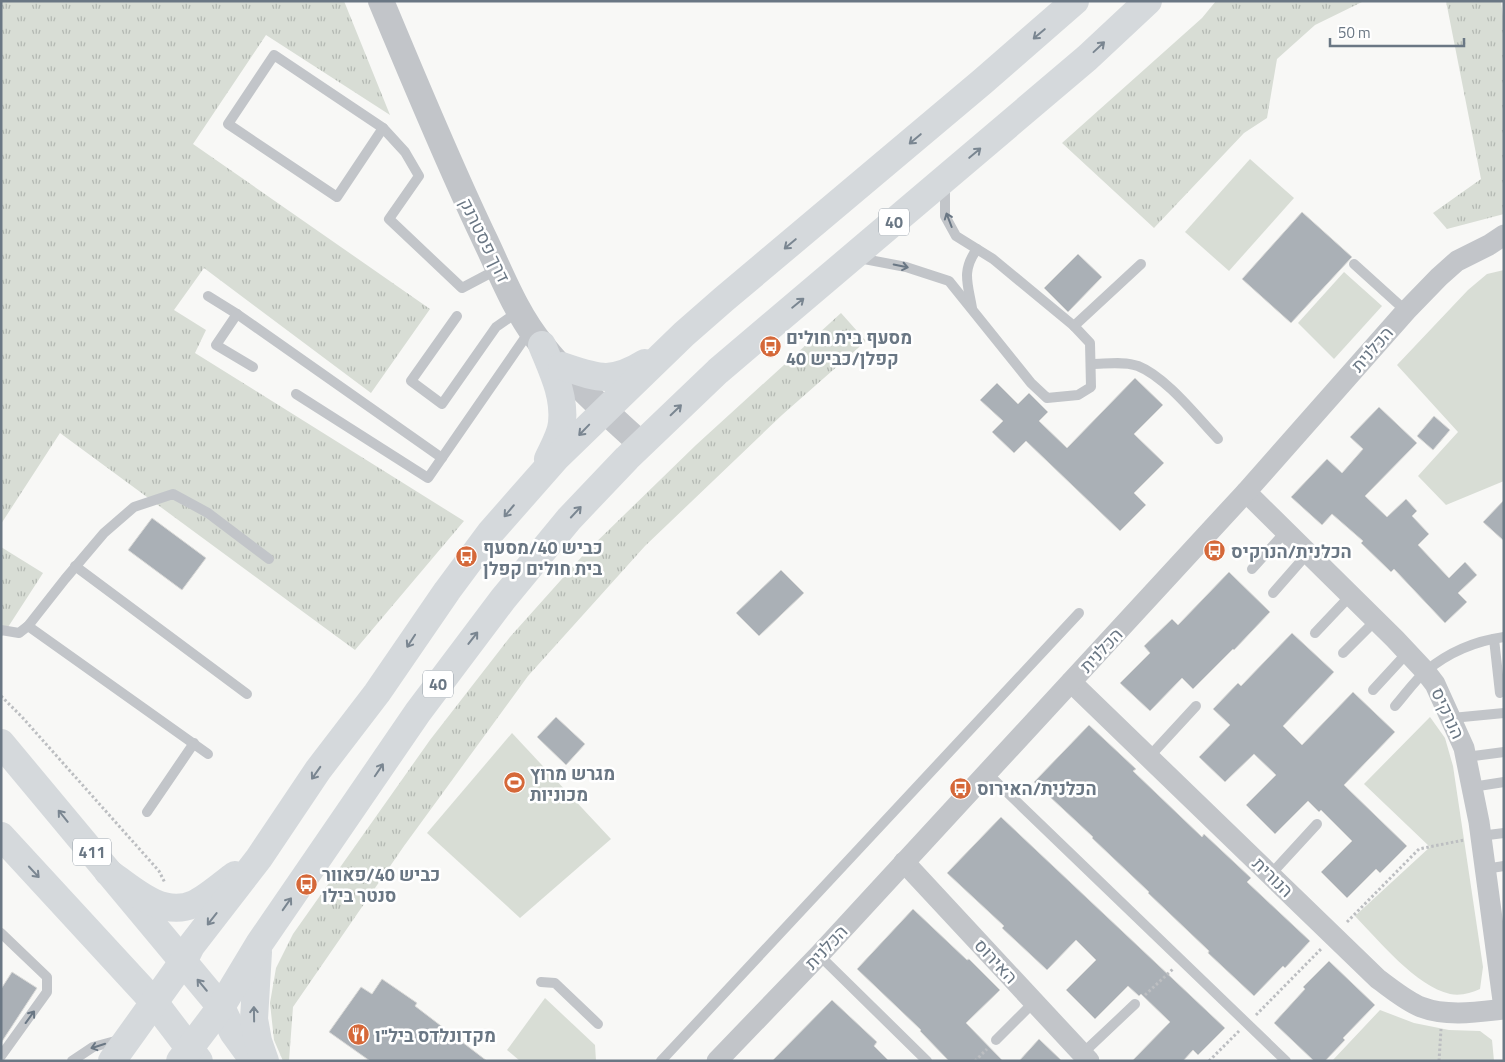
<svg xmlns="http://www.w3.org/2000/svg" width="1505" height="1062" viewBox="0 0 1505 1062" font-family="'Titillium Web',Heebo,sans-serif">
  <defs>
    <pattern id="grass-tufts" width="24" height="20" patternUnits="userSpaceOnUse" patternTransform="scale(1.25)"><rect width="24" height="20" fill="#d8ddd5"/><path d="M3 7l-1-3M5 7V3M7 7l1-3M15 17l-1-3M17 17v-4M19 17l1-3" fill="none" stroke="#b3b8b2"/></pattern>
  </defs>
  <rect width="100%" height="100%" fill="#f8f8f6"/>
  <!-- grass -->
  <g fill="url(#grass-tufts)">
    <path d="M1,1H344L390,115L266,35L193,144L430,309L371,393L204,268L174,310L206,330L195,353L464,521L355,650L60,433L1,524Z"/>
    <path d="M1216,1H1364L1315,25L1277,59L1267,118L1244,133L1154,228L1062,143L1202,18Z"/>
    <path d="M1446,1H1501L1504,24V214L1447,229L1433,213L1481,179Z"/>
    <path d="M841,313L866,341L782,415L645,546L528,676L404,846L293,1007L289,1061H283L274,1040L270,1003L276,968L293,934L430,740L510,637L586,552L696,445Z"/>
    <path d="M1,547L43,573L1,638Z"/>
  </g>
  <!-- green -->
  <g fill="#d8ddd5">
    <path d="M1250,159L1294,198L1229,271L1185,232Z"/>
    <path d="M1504,270V481L1446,505L1418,476L1458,432L1397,365L1468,290L1487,274Z"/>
    <path d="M1344,272L1382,306L1334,359L1298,323Z"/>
    <path d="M1430,717L1445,738L1453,766L1483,967L1480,989C1471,993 1461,996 1450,994C1416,986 1379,941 1355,916L1430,847L1364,784Z"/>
    <path d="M512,733L611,839L520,918L427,833Z"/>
    <path d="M545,998L595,1045L596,1061H520L507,1050Z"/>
    <path d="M1380,1010L1414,1023L1449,1030L1480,1031L1492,1040L1494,1061H1332Z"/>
  </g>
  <!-- building -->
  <g fill="#aab0b6" stroke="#dadad8">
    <path d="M1302,212L1352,257L1291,323L1242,279Z"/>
    <path d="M1078,254L1102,277L1068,312L1044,288Z"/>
    <path d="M1135,378L1163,405L1134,434L1164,463L1134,493L1146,505L1120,531L1026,441L1014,453L992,432L1003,421L980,400L997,383L1018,404L1029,393L1048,412L1039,421L1067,448Z"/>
    <path d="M1379,407L1417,443L1365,496L1387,517L1406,499L1417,511L1412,516L1429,534L1418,545L1449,578L1465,562L1477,575L1458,593L1467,602L1445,623L1394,569L1391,572L1361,543L1363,541L1332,514L1322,525L1291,497L1327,459L1342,473L1363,449L1350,437Z"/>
    <path d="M1434,416L1450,430L1433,450L1417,436Z"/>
    <path d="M1504,500V541L1483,522Z"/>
    <path d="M152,518L206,558L182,590L128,550Z"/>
    <path d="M781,570L804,593L759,636L736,613Z"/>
    <path d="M1229,572L1270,612L1234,650L1233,649L1193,689L1182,678L1150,711L1120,683L1150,653L1144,646L1172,619L1178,625Z"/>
    <path d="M1292,633L1334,672L1283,726L1302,745L1353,692L1395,732L1344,785L1407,846L1380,873L1376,869L1347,898L1321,872L1352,841L1321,810L1319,812L1308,801L1275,834L1246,805L1276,775L1254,754L1225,782L1199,757L1230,725L1213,709L1238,683L1241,686Z"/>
    <path d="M556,717L585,744L566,765L537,737Z"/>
    <path d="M1089,725L1136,769L1133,771L1202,837L1204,834L1251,878L1247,882L1310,941L1285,968L1283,966L1254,996L1208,953L1209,951L1148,893L1149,892L1092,838L1093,837L1034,782Z"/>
    <path d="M1001,817L1225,1028L1198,1055L1193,1050L1183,1061H1132L1170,1022L1141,994L1139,996L1128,986L1095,1019L1066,990L1096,960L1076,940L1047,970L1002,928L1004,926L947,873Z"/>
    <path d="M913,909L967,960L969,959L1000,990L966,1023L1003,1061H949L920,1031L921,1030L857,969Z"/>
    <path d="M1329,961L1375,1005L1343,1038L1345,1040L1325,1061H1314L1274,1023L1305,989L1303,987Z"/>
    <path d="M12,972L37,988L1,1043V989Z"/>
    <path d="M382,979L417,1003L415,1006L487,1061H370L329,1032L361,987L372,994Z"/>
    <path d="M832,1000L877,1042L874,1046L889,1061H772Z"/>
    <path d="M1039,1039L1062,1061H1019Z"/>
  </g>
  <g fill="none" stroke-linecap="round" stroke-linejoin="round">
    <!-- path -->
    <g stroke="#bcbec1" stroke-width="3" stroke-dasharray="2.5 2.5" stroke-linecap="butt">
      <path d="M1,696L22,717L159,871L165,883"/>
      <path d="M1347,922L1419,849L1464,840"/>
      <path d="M1145,995L1173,969"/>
      <path d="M1256,1015L1322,948"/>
      <path d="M975,1061L987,1049"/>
      <path d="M1209,1061L1239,1031"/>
      <path d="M1439,1061L1441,1029"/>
    </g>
    <!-- service -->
    <g stroke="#c2c5c9" stroke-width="10">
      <path d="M274,55L383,128L337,197L228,124Z"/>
      <path d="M383,128L405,152L419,176L389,219L462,288L498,269"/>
      <path d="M859,258L906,267L949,281L1031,383L1047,398L1078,395L1091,387L1090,343L1074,326L993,259L956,236L945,216V183"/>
      <path d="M1354,264L1406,311"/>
      <path d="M208,296L237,314L442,458"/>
      <path d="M972,308C968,284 961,271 977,249"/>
      <path d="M237,314L216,345L253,367"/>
      <path d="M457,316L411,381L442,404L496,327L519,311"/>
      <path d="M1074,326L1141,264"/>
      <path d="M1091,364C1106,364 1124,361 1138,366C1166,377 1197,417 1218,439"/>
      <path d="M296,394L428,478L529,332"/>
      <path d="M75,566L247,694"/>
      <path d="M1252,569L1286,531"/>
      <path d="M1273,593L1308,553"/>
      <path d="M28,626L208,754"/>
      <path d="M1,630L19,633L28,626L65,579L104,533L134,507L173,494L208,513L269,559"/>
      <path d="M1315,633L1351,595"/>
      <path d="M1494,639L1500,693"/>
      <path d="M1343,653L1376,620"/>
      <path d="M1373,690L1408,652"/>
      <path d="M1395,706C1405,695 1414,681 1426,671C1449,652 1475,641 1504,637"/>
      <path d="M1452,718L1504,713"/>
      <path d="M1149,757L1196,706"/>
      <path d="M1466,757L1504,752"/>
      <path d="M987,773L1286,1061"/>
      <path d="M1472,787L1504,782"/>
      <path d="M147,812L194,743"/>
      <path d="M1480,836L1504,833"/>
      <path d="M1485,869L1504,866"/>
      <path d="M1271,874L1317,824"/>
      <path d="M1,933L47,977V992L1,1056"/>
      <path d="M819,955L927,1061"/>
      <path d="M541,982L555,983L598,1024"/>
      <path d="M996,1040L1034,1002"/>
      <path d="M1082,1054L1135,1004"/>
      <path d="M72,1061L93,1047L119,1040"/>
      <path d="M661,1061L1079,613"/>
    </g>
    <!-- minor -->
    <g stroke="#c2c5c9" stroke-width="21">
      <path d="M1246,492L1395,639L1425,671L1435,684L1464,748L1479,822L1504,1008"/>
      <path d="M1071,682L1378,979C1392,989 1406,1001 1421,1007C1447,1017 1478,1012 1504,1009"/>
      <path d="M904,862L1089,1061"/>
      <path d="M717,1061L819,955L1246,492L1406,311L1439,277L1457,261L1489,245L1504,235"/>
    </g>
    <!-- tertiary -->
    <path stroke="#c2c5c9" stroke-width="26" d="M381,1C415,82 448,163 486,242C502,276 517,315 542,345C571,381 607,413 641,444"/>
    <!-- primary -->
    <g stroke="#d5d9dc" stroke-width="28">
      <path d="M1,743L221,1007L233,1032L254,1061"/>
      <path d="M1,836L154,1002L199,1061"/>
    </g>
    <!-- trunk -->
    <g stroke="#d5d9dc" stroke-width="28">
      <path d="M542,345C552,370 565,395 562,423C561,435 553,448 548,459"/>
      <path d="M562,366C598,378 611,384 645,363"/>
      <path d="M108,872C133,890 162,918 194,904C206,899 224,883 235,875"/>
      <path d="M258,952L254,1019L258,1041L265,1061"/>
      <path d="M112,1061L183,962L191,946L259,858L318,770L377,693L447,591L490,533L556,458L684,334L724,299L982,82L1075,1"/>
      <path d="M180,1061L221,1007L259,944L418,712L503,599L569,519L627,458L718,371L1087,58L1148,1"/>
    </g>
  </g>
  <!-- one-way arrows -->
  <defs><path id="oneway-shaft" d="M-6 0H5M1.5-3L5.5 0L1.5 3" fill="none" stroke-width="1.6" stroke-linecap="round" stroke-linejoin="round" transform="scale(1.25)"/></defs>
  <g stroke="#7a8691">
    <use href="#oneway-shaft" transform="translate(1039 34) rotate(140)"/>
    <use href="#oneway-shaft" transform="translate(1099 47) rotate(-43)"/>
    <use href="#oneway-shaft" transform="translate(915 139) rotate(140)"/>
    <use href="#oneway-shaft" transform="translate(975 153) rotate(-40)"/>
    <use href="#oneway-shaft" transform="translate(790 244) rotate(140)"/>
    <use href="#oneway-shaft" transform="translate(798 303) rotate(-39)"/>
    <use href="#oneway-shaft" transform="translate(676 410) rotate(-44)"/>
    <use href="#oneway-shaft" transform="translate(584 430) rotate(134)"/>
    <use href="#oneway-shaft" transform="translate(509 511) rotate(130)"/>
    <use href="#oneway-shaft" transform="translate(576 512) rotate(-47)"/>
    <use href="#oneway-shaft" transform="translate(473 638) rotate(-52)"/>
    <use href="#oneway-shaft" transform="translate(411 641) rotate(123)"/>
    <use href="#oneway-shaft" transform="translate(379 770) rotate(-56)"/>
    <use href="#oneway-shaft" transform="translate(316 773) rotate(125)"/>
    <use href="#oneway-shaft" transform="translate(63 816) rotate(-129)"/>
    <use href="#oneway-shaft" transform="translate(34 872) rotate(47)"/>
    <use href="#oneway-shaft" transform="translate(287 904) rotate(-55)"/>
    <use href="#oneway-shaft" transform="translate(212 919) rotate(128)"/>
    <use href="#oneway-shaft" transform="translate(202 985) rotate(-130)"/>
    <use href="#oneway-shaft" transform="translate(254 1014) rotate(-91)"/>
  </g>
  <g stroke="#6a7784">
    <use href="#oneway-shaft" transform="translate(949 220) rotate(-111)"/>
    <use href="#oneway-shaft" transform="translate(901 266) rotate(12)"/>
    <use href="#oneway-shaft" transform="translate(30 1017) rotate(-54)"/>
    <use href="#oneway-shaft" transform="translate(98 1046) rotate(162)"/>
  </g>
  <!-- icons -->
  <defs>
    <symbol id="bus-disc" viewBox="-11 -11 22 22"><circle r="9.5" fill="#d56839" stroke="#fff"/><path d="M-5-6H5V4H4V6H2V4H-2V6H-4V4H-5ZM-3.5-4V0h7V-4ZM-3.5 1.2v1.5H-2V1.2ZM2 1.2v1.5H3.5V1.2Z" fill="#fff"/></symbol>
    <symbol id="stadium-disc" viewBox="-11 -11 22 22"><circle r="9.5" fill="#d56839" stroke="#fff"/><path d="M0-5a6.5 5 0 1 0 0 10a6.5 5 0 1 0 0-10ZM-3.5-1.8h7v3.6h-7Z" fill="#fff"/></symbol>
    <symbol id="restaurant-disc" viewBox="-11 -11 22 22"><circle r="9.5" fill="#d56839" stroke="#fff"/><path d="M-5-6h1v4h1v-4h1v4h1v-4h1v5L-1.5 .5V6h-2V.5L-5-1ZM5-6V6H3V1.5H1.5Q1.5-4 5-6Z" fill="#fff"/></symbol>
  </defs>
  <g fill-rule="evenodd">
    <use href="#bus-disc" x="758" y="334" width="25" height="25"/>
    <use href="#bus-disc" x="1202" y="538" width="25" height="25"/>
    <use href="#bus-disc" x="454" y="544" width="25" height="25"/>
    <use href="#stadium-disc" x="502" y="770" width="25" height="25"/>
    <use href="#bus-disc" x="948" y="776" width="25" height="25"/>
    <use href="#bus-disc" x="294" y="872" width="25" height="25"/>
    <use href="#restaurant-disc" x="346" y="1022" width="25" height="25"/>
  </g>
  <g text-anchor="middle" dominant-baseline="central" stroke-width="5" stroke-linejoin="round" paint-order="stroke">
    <!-- shield labels -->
    <g fill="#fff" stroke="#97a0a9" stroke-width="1">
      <rect x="879" y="208.5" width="30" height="27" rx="4"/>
      <rect x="423" y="670.5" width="30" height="27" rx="4"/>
      <rect x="73" y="838.5" width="38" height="27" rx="4"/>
    </g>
    <g font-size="16" font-weight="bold" fill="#6a7784">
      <text x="894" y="222">40</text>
      <text x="438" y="684">40</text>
      <text x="92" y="852">411</text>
    </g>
    <!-- street labels -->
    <g font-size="18" fill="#6a7784" stroke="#fff">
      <text transform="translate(485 240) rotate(64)">דרך פסטרנק</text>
      <text transform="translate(1372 349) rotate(-49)">הכלנית</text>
      <text transform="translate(1101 650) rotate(-47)">הכלנית</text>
      <text transform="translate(1448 713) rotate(65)">הנרקיס</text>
      <text transform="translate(1273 877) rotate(44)">הנורית</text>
      <text transform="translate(826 947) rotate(-47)">הכלנית</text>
      <text transform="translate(996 961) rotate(47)">האירוס</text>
    </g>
    <!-- poi labels -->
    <g font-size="18" font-weight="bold" fill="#6a7784" stroke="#fff" text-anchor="start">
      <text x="786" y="337">מסעף בית חולים<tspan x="786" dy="21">קפלן/כביש 40</tspan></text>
      <text x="483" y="547">כביש 40/מסעף<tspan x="483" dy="21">בית חולים קפלן</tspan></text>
      <text x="1231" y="551">הכלנית/הנרקיס</text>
      <text x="530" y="773">מגרש מרוץ<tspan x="530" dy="21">מכוניות</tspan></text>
      <text x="977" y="788">הכלנית/האירוס</text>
      <text x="322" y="874">כביש 40/פאוור<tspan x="322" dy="21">סנטר בילו</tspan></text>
      <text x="375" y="1035">מקדונלדס ביל"ו</text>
    </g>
  </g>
  <!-- border -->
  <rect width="1505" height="1062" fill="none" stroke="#6a7784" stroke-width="5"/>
  <!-- scale -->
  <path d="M1330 38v8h134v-8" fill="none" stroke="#6a7784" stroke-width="2.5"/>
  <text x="1338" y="38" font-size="15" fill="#6a7784" stroke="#ffffff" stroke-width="4" paint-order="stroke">50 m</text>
</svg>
